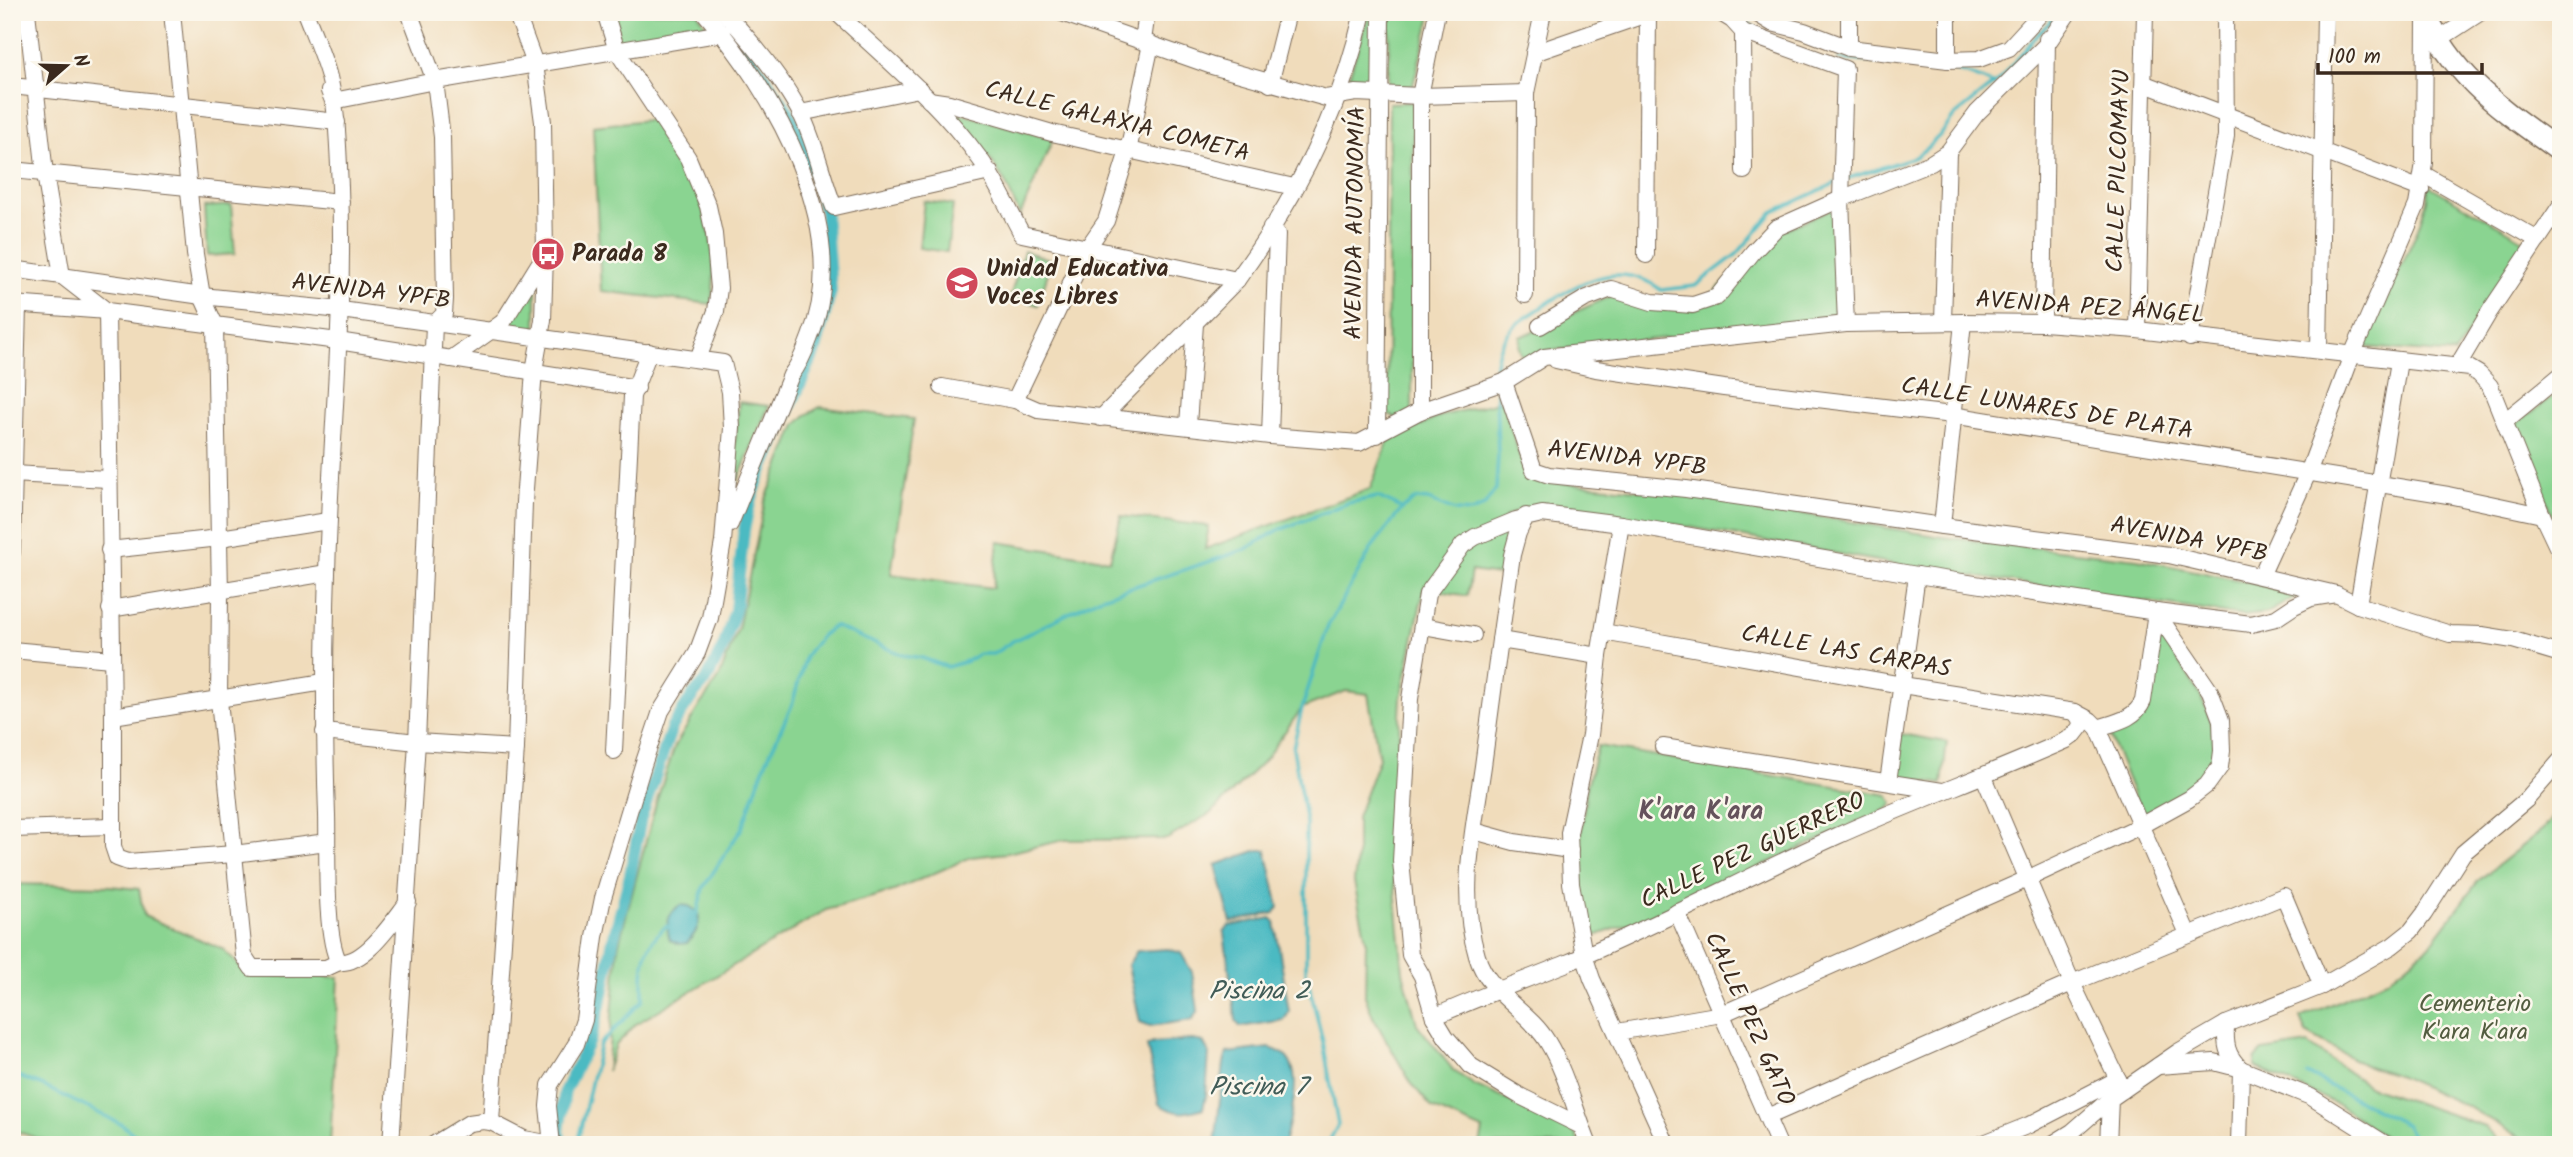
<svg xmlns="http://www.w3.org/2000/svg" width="2573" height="1157" viewBox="0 0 2573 1157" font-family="Kalam,sans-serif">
  <rect width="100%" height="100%" fill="#fbf7ec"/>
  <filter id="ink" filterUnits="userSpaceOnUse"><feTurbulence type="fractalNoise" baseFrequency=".0143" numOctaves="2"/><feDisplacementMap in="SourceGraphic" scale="14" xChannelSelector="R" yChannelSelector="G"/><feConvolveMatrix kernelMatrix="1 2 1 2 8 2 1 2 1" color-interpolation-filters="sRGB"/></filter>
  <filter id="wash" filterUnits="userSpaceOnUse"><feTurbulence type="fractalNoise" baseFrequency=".00686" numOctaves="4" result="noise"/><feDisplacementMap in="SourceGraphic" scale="28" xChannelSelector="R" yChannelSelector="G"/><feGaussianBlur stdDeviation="1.57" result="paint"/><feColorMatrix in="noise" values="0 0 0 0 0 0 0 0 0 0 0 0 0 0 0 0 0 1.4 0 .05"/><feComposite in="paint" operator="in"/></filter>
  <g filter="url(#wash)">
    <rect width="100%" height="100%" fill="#f0dcbb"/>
    <!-- green -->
    <g fill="#8ad491" stroke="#627f58" stroke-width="2">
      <path d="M613,12H697L710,31L619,44Z"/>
      <path d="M1369,12H1374L1372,87H1346Z"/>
      <path d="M1390,12H1432L1412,89H1395L1388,84Z"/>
      <path d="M1413,102L1412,412L1398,419L1387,414L1389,103Z"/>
      <path d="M952,111L1053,139L1020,216L1006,184L993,163Z"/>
      <path d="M656,119C666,134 678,149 686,166C706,208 720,258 711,304L601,291L593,126Z"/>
      <path d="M2428,185L2527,242L2455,354L2364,347L2416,234L2427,201Z"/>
      <path d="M924,201L953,205L947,252L919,248Z"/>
      <path d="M231,205L235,254L207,256L204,207Z"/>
      <path d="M1833,208L1838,319L1547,351L1523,359L1519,348L1520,337L1613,295L1694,310L1779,232Z"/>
      <path d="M1024,251L1052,260L1038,305L1010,297Z"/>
      <path d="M536,284V333L506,330Z"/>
      <path d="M2561,391V536L2514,425Z"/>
      <path d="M1502,401L1522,463L1533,480L1683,494L1942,537L2137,559L2302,593L2267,613L2243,616L1911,567L1667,523L1541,507L1521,509L1505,517L1518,528L1504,576L1471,571L1467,596L1424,588L1401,698L1392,857L1403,972L1417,1024L1454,1071L1474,1085L1574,1130L1580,1145H1480L1483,1130L1432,1108L1411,1083L1373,1017L1365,996L1366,940L1354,882L1357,857V817L1379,758L1368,694L1346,691L1302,708L1263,762L1211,813L1167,839L1064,840L1007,853L971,857L894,891L826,910L636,1024L616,1045L607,1071L618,947L656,803L675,746L700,705L718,680L738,629L765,501L796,425L806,415L820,407L914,419L891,574L993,588L998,542L1110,560L1121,516L1209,526L1205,549L1370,489L1389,440L1441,416Z"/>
      <path d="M739,402L769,406L729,501Z"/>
      <path d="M2160,635C2183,669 2212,701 2214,744C2214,753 2213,763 2209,770C2195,792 2164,804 2142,816L2109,734L2138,722L2147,711Z"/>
      <path d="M1901,734L1947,742L1942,784L1894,776Z"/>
      <path d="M1598,746L1888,795L1893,804L1888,809L1648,917L1592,937L1589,934L1578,857L1587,786Z"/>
      <path d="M2561,814V1145H2533L2470,1108L2400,1076L2364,1065L2306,1033L2300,1018L2389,979L2429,946L2479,880L2543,829L2554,815Z"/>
      <path d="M12,884L109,886L139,889L144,916L223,949L248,975L339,977L330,1145H59L12,1130Z"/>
      <path d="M2308,1044L2370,1087L2484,1126L2504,1145H2396L2339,1105L2255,1067V1059L2263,1051Z"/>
    </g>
    <!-- water -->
    <g fill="#4cbac2" stroke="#447270" stroke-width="2">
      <path d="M1258,850H1266L1279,907L1274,913L1231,922L1216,865Z"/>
      <path d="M680,905L689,906L698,912C701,926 696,933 687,943L680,944L670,940C665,925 667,914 680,905Z"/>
      <path d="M1271,918L1275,922L1289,1012L1284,1020L1240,1027L1236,1020L1224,933L1229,926Z"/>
      <path d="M1168,949L1181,953L1192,972L1198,1010L1192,1020L1150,1026L1140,1022L1128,965L1137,951Z"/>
      <path d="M1192,1040L1203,1042L1209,1053L1206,1096L1203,1108C1185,1114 1175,1115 1159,1104L1147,1046L1153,1043Z"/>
      <path d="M1269,1048C1312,1057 1290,1115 1284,1145H1215L1224,1063L1227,1053Z"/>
    </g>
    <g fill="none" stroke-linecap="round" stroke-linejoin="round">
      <!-- stream -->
      <g stroke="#4cbac2" stroke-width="3.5">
        <path d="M1740,17L1756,29"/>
        <path d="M1839,59C1891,65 1947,60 1994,85"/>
        <path d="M1846,179L1915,157L1928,147L1943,132L1954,116L1999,80L2034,38L2058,14"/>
        <path d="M1495,380C1495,368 1496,354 1502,343C1514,322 1523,320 1542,307C1578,282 1620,259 1661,290L1695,286L1737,254L1773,212L1836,183"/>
        <path d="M697,914L703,888L742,828L765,764L792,705L806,655L822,635L834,626L903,655L922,658L947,667L967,661L979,654H993L1013,641L1099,598L1244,550L1277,531L1348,503L1378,497L1401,508"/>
        <path d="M12,1074L41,1085L121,1124L145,1143L182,1145"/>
        <path d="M2307,1074L2406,1125L2417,1145"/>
        <path d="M577,1145L600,1044L643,1000C643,970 640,948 666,926L669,927"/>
        <path d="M1327,1145L1338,1125L1323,1042L1306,972V823L1293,748L1302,708L1328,626L1373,546L1402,509L1416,499L1428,500L1455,511L1472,512L1484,506L1496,489L1498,456L1496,392"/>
      </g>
      <!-- canal -->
      <path stroke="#4cbac2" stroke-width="12" d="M561,1145L559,1131L565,1090L591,1037L603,994L613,940L630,875L641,818L672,727L694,694L706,681L724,645L735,610L744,530L749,507L757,483L816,349L831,291L825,212L805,144L789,112L731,29"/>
    </g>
  </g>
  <g filter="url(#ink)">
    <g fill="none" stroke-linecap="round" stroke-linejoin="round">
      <defs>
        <g id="minor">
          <path d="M27,12L45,174L62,276L107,311"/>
          <path d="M172,12L195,254L202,296L215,325L220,593L219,700L244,956L252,968H326L339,962"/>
          <path d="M305,12C313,33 323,55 329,77C338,113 338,150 340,187C344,284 336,380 331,477C325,590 323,702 327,815C328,847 324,937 339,962C365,965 393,921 408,902"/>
          <path d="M605,12L617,51L688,158L708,206L714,234L719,288L716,311L698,359"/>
          <path d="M704,12C774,92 854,230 810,337C805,351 800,364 791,375L730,524"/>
          <path d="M724,12C751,41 784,80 802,116C816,145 822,177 834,207L990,172"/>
          <path d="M836,12C885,58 940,103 980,159C997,182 1008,209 1022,234L1237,280"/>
          <path d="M1059,12L1212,66L1326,98L1356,93L1420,96L1526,93"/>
          <path d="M1719,12L1732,20L1743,32L1845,69L1841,199L1846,324"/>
          <path d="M1754,12L1772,23L1804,31L1849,48L1948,60L1979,59L2009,48L2042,12"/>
          <path d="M1743,32L1744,171"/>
          <path d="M2438,40L2481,12"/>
          <path d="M1143,41L1147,12"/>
          <path d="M1849,48V12"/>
          <path d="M1534,53L1647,14"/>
          <path d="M1948,60V12"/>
          <path d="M1270,84L1288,12"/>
          <path d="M2145,84L2421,189"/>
          <path d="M12,86L337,122"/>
          <path d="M329,91L333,101L435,81L723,33"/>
          <path d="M929,100L949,103L1052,133L1294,187"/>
          <path d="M800,113L919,89"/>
          <path d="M12,170L341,202"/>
          <path d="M2423,174L2538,240"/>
          <path d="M1646,255L1648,12"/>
          <path d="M12,269L202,296L341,310L723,363L730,392L732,428L723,542L710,618L697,653L661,711L643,765L603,898L595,937L584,1020L576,1044L550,1085L548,1106L552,1145"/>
          <path d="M1525,295L1526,93L1543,12"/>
          <path d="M12,304L107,311L338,341L637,388"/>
          <path d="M107,311L113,716V846L117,858L128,862L234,854L327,842"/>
          <path d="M1943,322L1948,152"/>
          <path d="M2043,323L2047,39"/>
          <path d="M1540,326L1585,299L1611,289L1652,302L1693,305L1717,297L1753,252L1776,228L1841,199L1931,163L1948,152L1977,113L2047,44L2069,12"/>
          <path d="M2137,330L2145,12"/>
          <path d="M2190,338L2226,136L2225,12"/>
          <path d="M2319,350L2325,12"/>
          <path d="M451,359L503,322L544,256"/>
          <path d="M1556,360L1596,369L1724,388L1952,415L2448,495L2542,515"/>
          <path d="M2458,365L2490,311L2561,205"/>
          <path d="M1504,382L1534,470L1549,475L1686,489L1942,526L2169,555L2336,594L2358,605L2450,634L2482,635L2513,640L2561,654"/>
          <path d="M942,387L1015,400L1038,410L1270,436L1359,443L1420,411L1504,382L1544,357L1846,324L1963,322L2043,323L2137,330L2469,368L2479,374L2490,386L2542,515L2561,555"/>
          <path d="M1015,400L1088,247L1106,221L1128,151L1151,44"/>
          <path d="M1420,411V96L1437,12"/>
          <path d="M1101,418L1237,280C1296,199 1341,110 1363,12"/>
          <path d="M2505,421L2561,375"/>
          <path d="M1188,425L1195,324"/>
          <path d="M1377,435L1381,12"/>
          <path d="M1270,436L1277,234L1271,228"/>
          <path d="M12,474L108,479"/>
          <path d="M1526,516L1518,533L1512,555C1502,625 1492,696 1483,766C1474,829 1458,894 1477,956C1488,994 1528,1010 1547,1041C1566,1072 1575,1111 1589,1145"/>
          <path d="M1621,524L1599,656L1590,735L1569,833L1571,883L1584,955L1592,979L1667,1145"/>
          <path d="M1942,526L1963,322"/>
          <path d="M109,550L220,538L328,521"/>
          <path d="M12,552L18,305"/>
          <path d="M2261,576L2308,473L2352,355L2417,205L2424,163L2425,16"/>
          <path d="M2358,605L2399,361"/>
          <path d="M110,609L327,573"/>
          <path d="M1423,626L1473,635"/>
          <path d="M1500,640L1599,656"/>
          <path d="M12,650L111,659"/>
          <path d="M2075,712L2090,720L2098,728L2188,934"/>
          <path d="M113,716L324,682"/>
          <path d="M2098,728C2116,722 2135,719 2143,701L2156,612"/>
          <path d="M324,732L417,742L516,748"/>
          <path d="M1663,747L1942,791"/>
          <path d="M614,751L632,396L649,352"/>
          <path d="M1984,777L2072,983L2123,1090"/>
          <path d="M1888,782L1917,575"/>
          <path d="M12,829L112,826"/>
          <path d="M1474,831L1514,842L1570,850"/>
          <path d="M1677,912L1779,1145"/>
          <path d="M1434,1017C1478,997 1523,981 1567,963C1659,925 1746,877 1837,836C1912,802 1991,774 2067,740L2074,735L2081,726L2080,719L2075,712L1902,685L1603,632"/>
          <path d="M2226,1024C2225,1044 2226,1055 2241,1069"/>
          <path d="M1617,1032L1722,1014L2027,879L2140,826L2189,799L2207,785L2220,767L2222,751L2221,720L2210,691L2156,612"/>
          <path d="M2158,1066L2214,1062L2241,1069L2311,1097L2387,1145"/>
          <path d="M1767,1117L2072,983L2284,896L2322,986"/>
          <path d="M491,1122L516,748L524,502L534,371L543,320L545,254L543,122L535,64L516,12"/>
          <path d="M1581,1126L1520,1096L1471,1066L1446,1037L1434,1017L1422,976L1410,955L1401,861L1410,699L1427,594L1463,545L1475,537L1516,520L1542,514L1621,524L1917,575L2156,612L2251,624L2276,618L2294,606L2311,598L2336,594"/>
          <path d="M391,1145L417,742L434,324L444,314L445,299L442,137L435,81L409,12"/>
          <path d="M433,1145L469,1123L483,1121L491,1122L524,1139L552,1144"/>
          <path d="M1979,1145L2029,1125L2118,1079"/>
          <path d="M2051,1145L2072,1132L2110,1099L2178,1052L2226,1024L2322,986L2392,946L2411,931L2424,914L2463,853L2526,800L2561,760"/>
          <path d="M2108,1145L2110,1099"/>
          <path d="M2239,1145L2241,1069"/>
        </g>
        <path id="major" d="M2424,12C2456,81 2502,109 2561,152"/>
      </defs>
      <!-- minor casing -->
      <use href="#minor" stroke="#7a6855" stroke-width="18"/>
      <!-- major casing -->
      <use href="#major" stroke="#7a6855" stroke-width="24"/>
      <!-- minor -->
      <use href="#minor" stroke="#fff" stroke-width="16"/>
      <!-- major -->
      <use href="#major" stroke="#fff" stroke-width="21"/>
    </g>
  </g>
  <!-- icons -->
  <defs>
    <symbol id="bus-disc" viewBox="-11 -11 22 22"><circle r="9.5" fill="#d1495b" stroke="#fbf7ec"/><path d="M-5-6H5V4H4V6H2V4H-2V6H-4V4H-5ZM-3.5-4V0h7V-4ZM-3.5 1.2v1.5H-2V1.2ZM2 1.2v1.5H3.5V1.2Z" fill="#fff"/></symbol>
    <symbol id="school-disc" viewBox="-11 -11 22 22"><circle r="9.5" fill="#d1495b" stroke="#fbf7ec"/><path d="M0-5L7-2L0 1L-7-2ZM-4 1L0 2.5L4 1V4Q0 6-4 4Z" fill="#fff"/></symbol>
  </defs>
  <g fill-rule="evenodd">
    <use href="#bus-disc" x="529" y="235" width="38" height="38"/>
    <use href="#school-disc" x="943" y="264" width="38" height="38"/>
  </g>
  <g text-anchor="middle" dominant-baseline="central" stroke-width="5" stroke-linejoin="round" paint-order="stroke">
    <!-- street labels -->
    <g font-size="24" fill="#3b2a1e" stroke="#fbf7ec">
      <text transform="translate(1117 122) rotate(14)">CALLE GALAXIA COMETA</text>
      <text transform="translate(2119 171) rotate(-88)">CALLE PILCOMAYU</text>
      <text transform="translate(1356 223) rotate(-89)">AVENIDA AUTONOMÍA</text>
      <text transform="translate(371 292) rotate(7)">AVENIDA YPFB</text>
      <text transform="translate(2090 308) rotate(4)">AVENIDA PEZ ÁNGEL</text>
      <text transform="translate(2047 409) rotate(9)">CALLE LUNARES DE PLATA</text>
      <text transform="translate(1627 459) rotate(7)">AVENIDA YPFB</text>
      <text transform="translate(2189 540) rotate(11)">AVENIDA YPFB</text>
      <text transform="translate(1846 652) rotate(10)">CALLE LAS CARPAS</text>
      <text transform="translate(1753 851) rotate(-25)">CALLE PEZ GUERRERO</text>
      <text transform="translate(1749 1019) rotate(66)">CALLE PEZ GATO</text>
    </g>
    <!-- poi labels -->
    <g font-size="24" font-weight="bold" fill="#3b2a1e" stroke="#fbf7ec" text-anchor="start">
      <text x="572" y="254">Parada 8</text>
      <text x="986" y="269">Unidad Educativa<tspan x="986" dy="28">Voces Libres</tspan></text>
    </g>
    <!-- park labels -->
    <g font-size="24" fill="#535d40" stroke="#fbf7ec">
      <text x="2475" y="1004">Cementerio<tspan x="2475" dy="28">K'ara K'ara</tspan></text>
    </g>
    <!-- neighbourhood labels -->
    <g font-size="26" font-weight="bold" fill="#65525c" stroke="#fbf7ec">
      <text x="1701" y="812">K'ara K'ara</text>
    </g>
    <!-- water labels -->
    <g font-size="26" font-style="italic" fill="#415c57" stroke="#fbf7ec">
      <text x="1259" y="992">Piscina 2</text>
      <text x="1258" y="1088">Piscina 7</text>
    </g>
  </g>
  <!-- margin -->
  <rect width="2573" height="1157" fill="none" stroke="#fbf7ec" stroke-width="42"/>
  <!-- north arrow -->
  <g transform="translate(66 66) rotate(70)" stroke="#fbf7ec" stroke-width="5" paint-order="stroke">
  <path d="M0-5L12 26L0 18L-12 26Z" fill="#3b2a1e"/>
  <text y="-10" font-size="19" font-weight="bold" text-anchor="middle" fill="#3b2a1e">N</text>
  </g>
  <!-- scale -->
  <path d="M2318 63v10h164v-10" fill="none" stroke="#3b2a1e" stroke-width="3.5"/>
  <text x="2328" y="63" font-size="21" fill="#3b2a1e" stroke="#fbf7ec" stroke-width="5" paint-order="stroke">100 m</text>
</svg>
